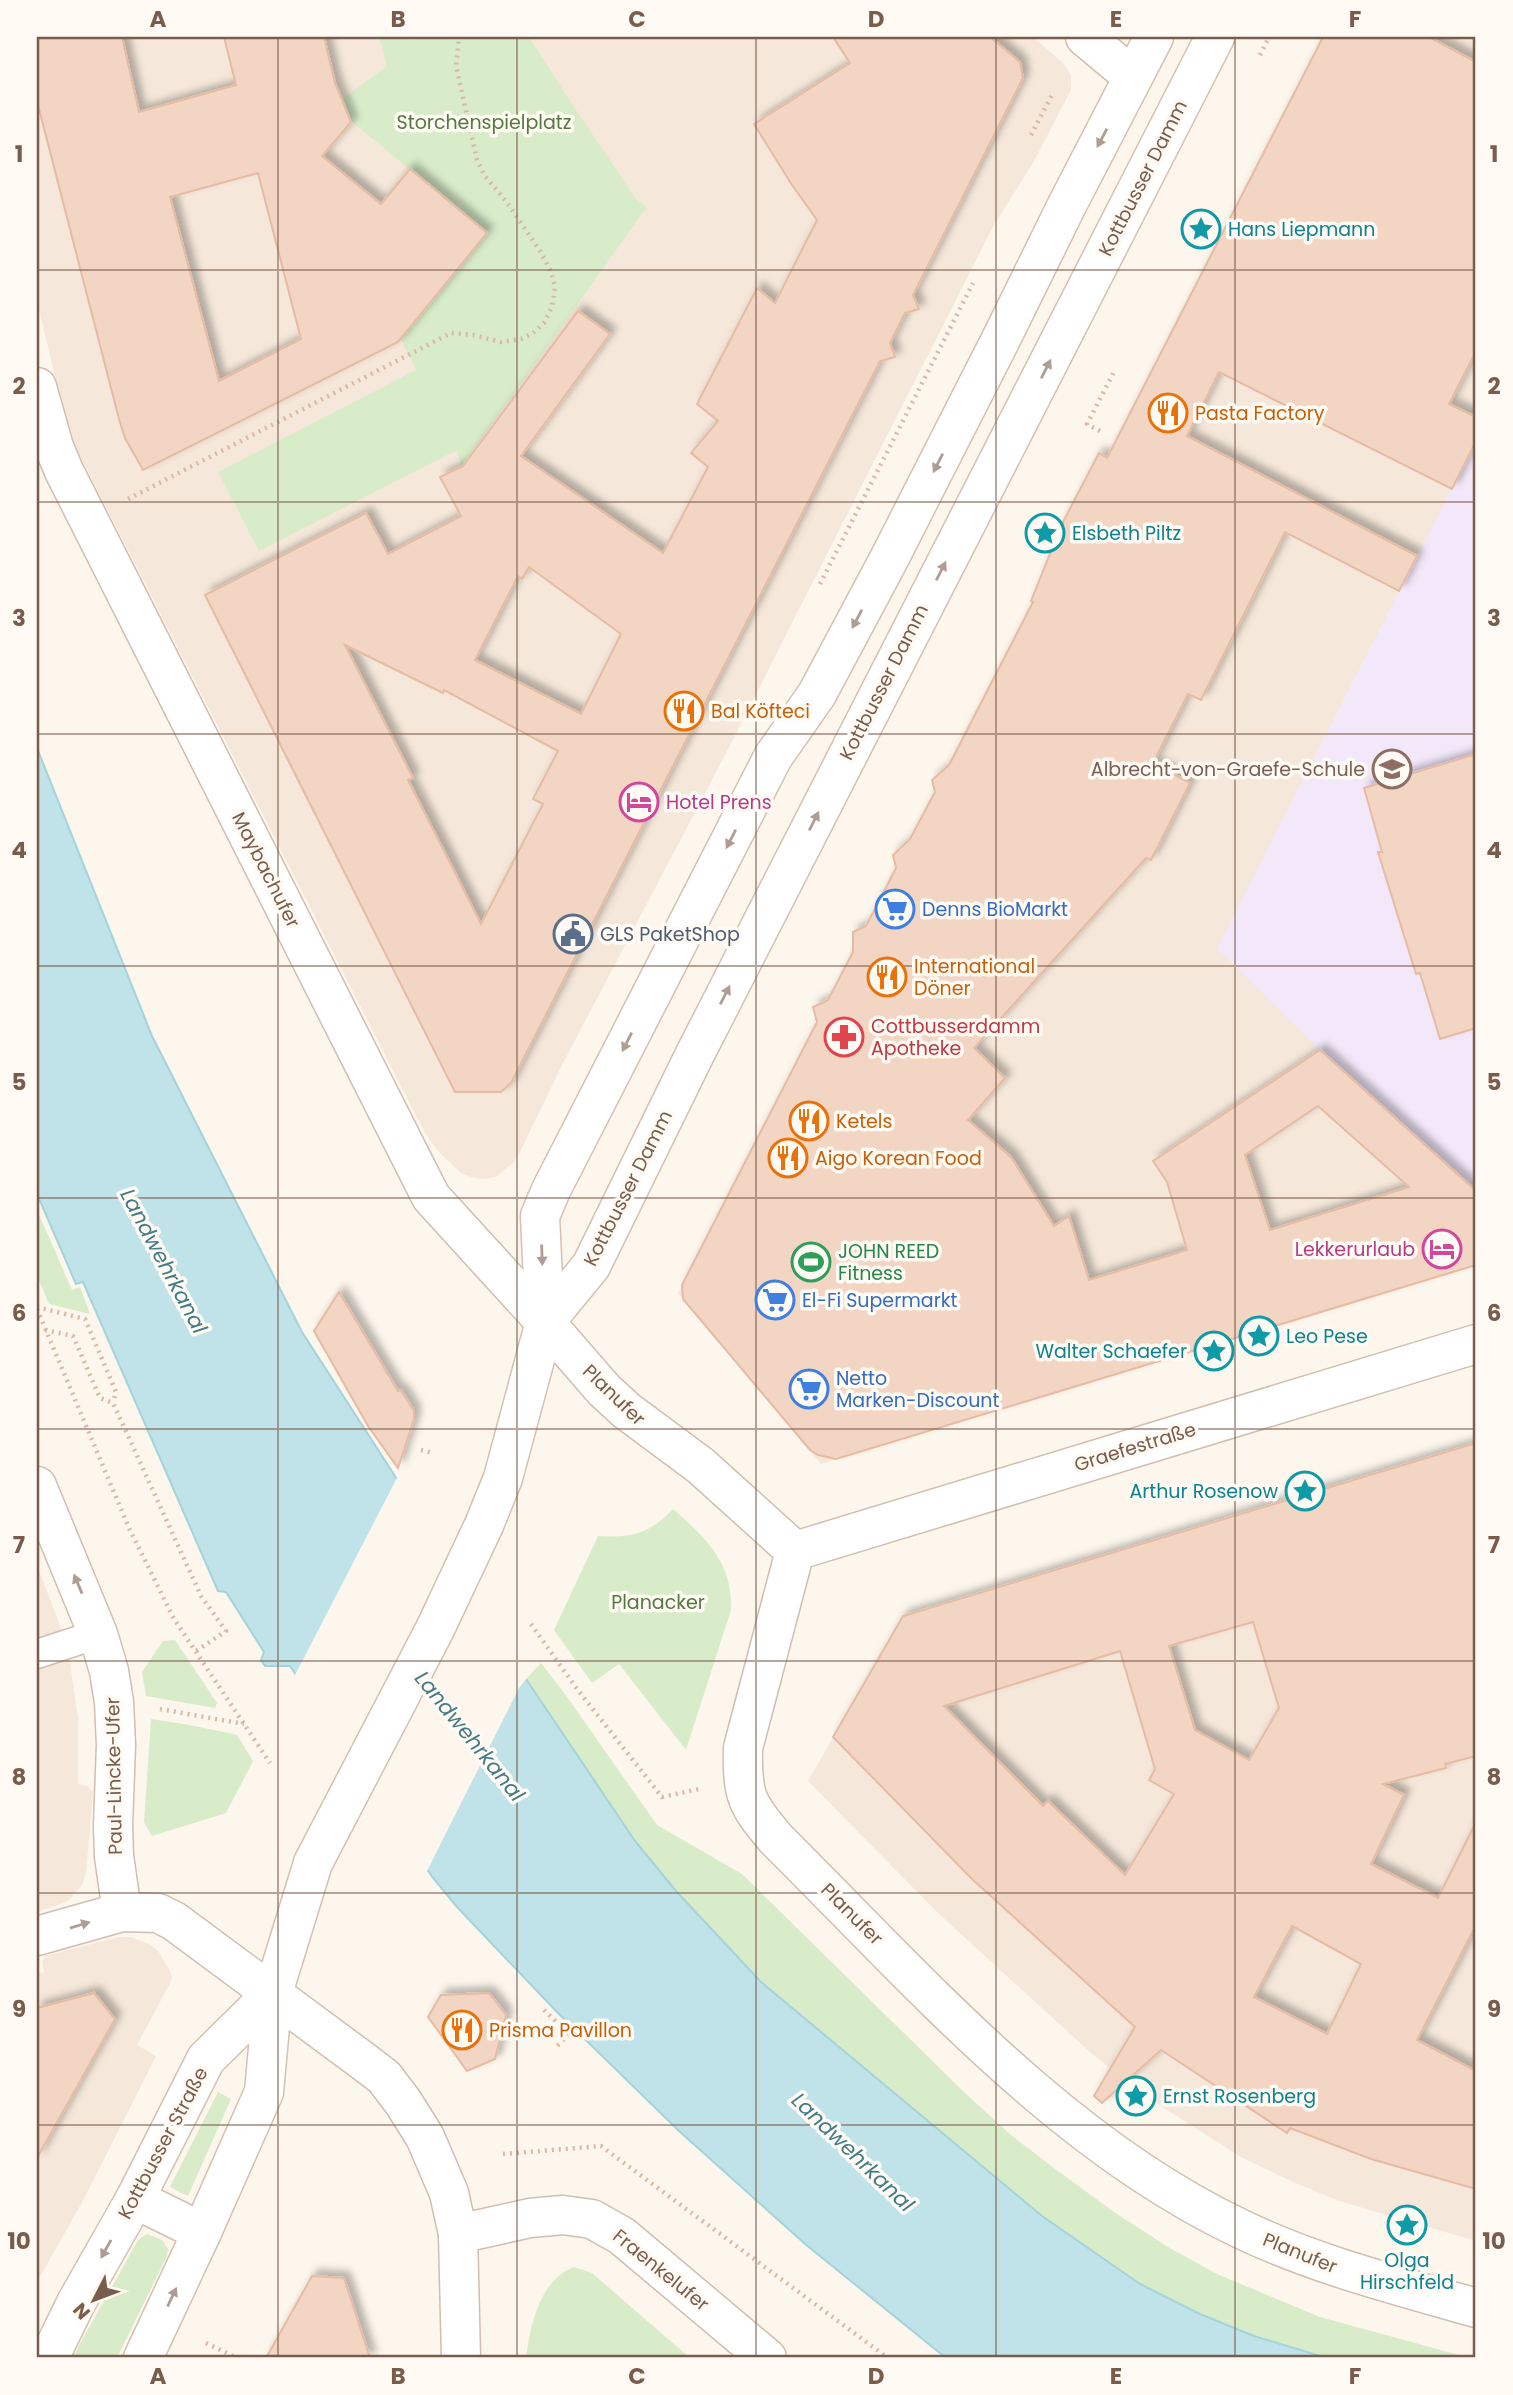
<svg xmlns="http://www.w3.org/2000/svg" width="1513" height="2395" viewBox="0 0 1513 2395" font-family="Poppins,sans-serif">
  <defs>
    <filter id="shadow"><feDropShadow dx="6" dy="-6" stdDeviation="3.5" flood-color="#0004"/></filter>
  </defs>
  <rect width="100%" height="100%" fill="#fdf6ec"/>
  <!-- residential -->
  <g fill="#f5e8da">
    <path d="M37,37H1033L1063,63L1071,75V90L1033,163L994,225L723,759L562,1065L519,1154L513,1163L497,1176L487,1179L475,1178L462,1174L437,1150L425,1133L75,446L64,413L37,301Z"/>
    <path d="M1323,37H1476V1265L821,1464L678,1293Z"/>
    <path d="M1476,1443V2241L1339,2201L1293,2182L1241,2157L1145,2096L1091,2053L939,1914L808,1781L903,1616Z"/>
    <path d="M37,1565L60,1626L70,1663L78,1718V1784L87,1786L93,1792L86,1873L82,1885L68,1901L37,1912Z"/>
    <path d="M118,1937H131L149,1944L158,1951L170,1971L172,1978L169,1985L137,2045L156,2056L86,2195L37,2282V1974L44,1972L42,1962L45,1956Z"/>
  </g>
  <!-- education -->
  <path fill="#f3e8fa" d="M1476,441V1190L1320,1050L1217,948Z"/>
  <!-- green -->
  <g fill="#d8ecc9">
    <path d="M379,37H529L570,101L636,199L647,207L461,467L457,450L259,551L218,472L416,370L401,339L487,233L333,106L387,66Z"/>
    <path d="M37,1210L72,1290L80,1287L90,1314L49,1304L37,1276Z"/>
    <path d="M673,1509C706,1538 733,1563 731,1610L686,1750L619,1664L592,1683L554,1630L598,1536C632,1538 649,1534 673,1509Z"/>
    <path d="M175,1640L217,1703L215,1708L146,1696L142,1672L163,1641Z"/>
    <path d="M541,1663L565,1694L657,1825L742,1874L965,2093L1012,2136L1058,2171L1114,2212L1168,2247L1217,2274L1320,2317L1470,2358H1327L1254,2336L1200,2314L1140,2284L1042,2216L761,1982L676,1891L635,1841L526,1679Z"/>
    <path d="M151,1719L190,1725L237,1735L253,1761L226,1813L152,1836L144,1822Z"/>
    <path d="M218,2092L231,2099L188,2196L170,2187Z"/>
    <path d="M147,2234L162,2240L168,2249L167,2256L117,2358H72L138,2240Z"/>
    <path d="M574,2267L592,2273L690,2358H526C530,2325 540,2280 574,2267Z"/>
  </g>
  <!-- water -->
  <path fill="#bfe3e8" stroke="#a5d3da" stroke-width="2" d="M37,748L152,1036L302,1332L526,1679L635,1841L676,1891L761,1982L1042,2216L1140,2284L1200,2314L1254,2336L1327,2358H946L805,2244L679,2131L556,2011L457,1907L433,1878L290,1666H265L261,1660L264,1652L226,1592L218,1591L83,1282L76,1284L37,1194Z"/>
  <!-- pier -->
  <path fill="#fdf6ec" d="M399,1474L528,1677L519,1688L426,1873L294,1677Z"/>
  <!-- building -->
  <g fill="#f3d5c3" stroke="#e6bba3" stroke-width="2" fill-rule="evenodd" filter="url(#shadow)">
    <path d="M37,37H122L139,112L236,85L224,37H324L335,83L351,122L322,156L381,204L410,169L487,233L398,342L143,470L125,438L119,419L37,101ZM258,173L301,339L219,381L170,197Z"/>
    <path d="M833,37H990L1020,62L1023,78L913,295L919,309L905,313L890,343L895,357L880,361L511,1083L501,1092H455L205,595L366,513L388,554L461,516L440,477L463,466L578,311L610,334L521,456L663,553L708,467L691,453L718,421L697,404L757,288L775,303L817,220L792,185L754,124L850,63ZM529,567L621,634L581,714L475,660L518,576L522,579ZM345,645L443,693L444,690L558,751L533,799L543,804L481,924L408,780L413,778Z"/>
    <path d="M1323,37H1429L1476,62V351L1449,404L1476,417V441L1452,489L1219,372L1187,436L1417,556L1399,591L1285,532L1201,700L1188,694L1153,763L1190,783L1151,860L1146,858L974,1048L1005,1078L968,1120L1011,1157L1054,1226L1069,1216L1089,1280L1187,1250L1167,1182L1153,1161L1320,1050L1476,1191V1265L836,1459L818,1455L810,1450L683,1299L682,1285L817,1022L813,1007L828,1000L853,952V932L866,926L896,868L893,855L910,839L935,792L932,780L949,765L1033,602L1031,601L1062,524L1099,453L1107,458ZM1318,1106L1409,1187L1270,1230L1245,1155Z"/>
    <path d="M1476,754V1028L1440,1039L1420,973L1416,974L1378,852H1382L1364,788Z"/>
    <path d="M339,1292L398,1391L401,1390L414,1411V1419L398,1468L368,1426L314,1331Z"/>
    <path d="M1476,1443V1756L1445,1764L1446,1768L1383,1784L1404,1795L1371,1864L1438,1898L1476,1822V1925L1417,2040L1476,2071V2189L1371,2159L1290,2128L1287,2133L1161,2050L1102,2103L1094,2096L1135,2027L972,1879L833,1737L903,1616ZM1253,1622L1279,1708L1249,1760L1195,1730L1169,1646ZM1120,1651L1155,1769L1149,1780L1174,1794L1125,1875L1048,1801L1043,1806L944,1706ZM1292,1926L1361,1964L1327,2034L1254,1997Z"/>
    <path d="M94,1993L115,2019L37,2158V2008Z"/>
    <path d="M489,1993L506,2015L495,2059L467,2071L428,2017L441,1995Z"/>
    <path d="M312,2276L344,2278L370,2358H266Z"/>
  </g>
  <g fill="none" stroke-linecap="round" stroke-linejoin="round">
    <defs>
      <path id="service" d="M37,1654L98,1634"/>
      <g id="minor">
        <path d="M1085,37L1133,77"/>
        <path d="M37,387L54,447L64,471L431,1197L545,1322L604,1390L627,1411L701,1466L795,1551"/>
        <path d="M37,1486L98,1634L109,1671L114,1702L116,1745L113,1826L114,1856L122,1912"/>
        <path d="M795,1551L743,1748C742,1796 746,1804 777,1840C918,1980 1059,2143 1241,2229C1316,2265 1396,2285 1476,2308"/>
        <path d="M795,1551L1476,1344"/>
        <path d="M37,1936L122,1912L158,1913L174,1921L363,2061L384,2077L403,2102L425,2137L449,2193L458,2234L461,2358"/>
        <path d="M458,2234L530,2218L563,2215L592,2219L622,2236L767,2358"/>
      </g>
      <g id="secondary">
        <path d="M545,1322L591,1266L694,1056L1215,37"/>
        <path d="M135,2199L202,2232"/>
        <path d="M49,2358L76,2303L135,2199L206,2059L273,1993"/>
        <path d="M143,2358L202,2232L264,2092L273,1993L313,1863L435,1629L484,1525L503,1478L545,1322L540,1216L551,1190L773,757L817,694L889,559L1002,337L1067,205L1154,37"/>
      </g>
    </defs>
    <!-- service casing -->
    <use href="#service" stroke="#d1beb0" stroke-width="31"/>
    <!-- minor casing -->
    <use href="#minor" stroke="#d1beb0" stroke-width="41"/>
    <!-- secondary casing -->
    <use href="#secondary" stroke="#d6c0b0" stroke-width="41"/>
    <!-- path -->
    <g stroke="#d9b8a5" stroke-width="4.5" stroke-dasharray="2 5" stroke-linecap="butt">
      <path d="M1260,55L1269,37"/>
      <path d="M1031,135L1052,95"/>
      <path d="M1100,431L1087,424L1115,370"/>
      <path d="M128,499L451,333L473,335L501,342L521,339L532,334L544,323L552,307L555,287L551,271L540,251L506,201L484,175L477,160L456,66L459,37"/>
      <path d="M820,584L973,283"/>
      <path d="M37,1307L85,1319L116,1392L113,1403"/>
      <path d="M37,1309L129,1528L174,1619L270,1763"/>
      <path d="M45,1330L73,1336L100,1398L113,1403L201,1596L226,1631L196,1651"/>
      <path d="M421,1450L433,1453"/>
      <path d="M531,1624L577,1689L662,1797L699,1789"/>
      <path d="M160,1709L244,1724"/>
      <path d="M544,2010L569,2034L557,2046"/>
      <path d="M503,2154L601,2146L888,2358"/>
      <path d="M206,2343L237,2358"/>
    </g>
    <!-- service -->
    <use href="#service" stroke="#fff" stroke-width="28"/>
    <!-- minor -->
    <use href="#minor" stroke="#fff" stroke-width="38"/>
    <!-- secondary -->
    <use href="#secondary" stroke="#fff" stroke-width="38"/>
  </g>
  <!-- one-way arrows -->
  <defs><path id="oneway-solid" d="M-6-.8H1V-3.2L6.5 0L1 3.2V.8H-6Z" transform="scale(1.75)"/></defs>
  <g fill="#af9d94">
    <use href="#oneway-solid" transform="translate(1102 138) rotate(118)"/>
    <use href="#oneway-solid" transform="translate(1046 369) rotate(-63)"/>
    <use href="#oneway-solid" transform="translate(938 463) rotate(117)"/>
    <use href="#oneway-solid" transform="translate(941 571) rotate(-63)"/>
    <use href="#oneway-solid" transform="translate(857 619) rotate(118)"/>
    <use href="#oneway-solid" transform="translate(814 821) rotate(-63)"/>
    <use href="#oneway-solid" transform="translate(731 839) rotate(117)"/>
    <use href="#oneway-solid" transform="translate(725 995) rotate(-63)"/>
    <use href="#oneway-solid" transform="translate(627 1042) rotate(117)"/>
    <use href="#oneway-solid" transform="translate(542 1255) rotate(88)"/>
    <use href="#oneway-solid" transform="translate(78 1584) rotate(-113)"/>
    <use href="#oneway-solid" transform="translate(80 1925) rotate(-17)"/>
    <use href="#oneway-solid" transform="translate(106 2249) rotate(119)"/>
    <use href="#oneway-solid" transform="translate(172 2297) rotate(-65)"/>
  </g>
  <!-- grid -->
  <path fill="none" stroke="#7a5c4d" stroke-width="2" stroke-opacity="0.55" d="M278,37V2358M517,37V2358M756,37V2358M996,37V2358M1235,37V2358M37,270H1476M37,502H1476M37,734H1476M37,966H1476M37,1198H1476M37,1429H1476M37,1661H1476M37,1893H1476M37,2125H1476"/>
  <!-- icons -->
  <defs>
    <symbol id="sight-ring" viewBox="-11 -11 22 22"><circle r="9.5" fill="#fffaf3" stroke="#0f9aa8" stroke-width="1.5"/><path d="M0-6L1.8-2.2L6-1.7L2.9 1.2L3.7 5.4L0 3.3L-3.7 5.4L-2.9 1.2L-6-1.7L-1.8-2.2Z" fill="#0f9aa8"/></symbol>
    <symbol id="restaurant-ring" viewBox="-11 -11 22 22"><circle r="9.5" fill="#fffaf3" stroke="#e8710a" stroke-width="1.5"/><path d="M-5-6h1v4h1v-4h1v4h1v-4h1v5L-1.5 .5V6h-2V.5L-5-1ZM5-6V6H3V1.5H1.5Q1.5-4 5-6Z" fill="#e8710a"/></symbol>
    <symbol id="school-ring" viewBox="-11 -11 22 22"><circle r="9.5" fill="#fffaf3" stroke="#8d6e63" stroke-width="1.5"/><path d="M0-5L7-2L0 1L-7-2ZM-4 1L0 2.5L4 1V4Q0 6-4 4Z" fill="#8d6e63"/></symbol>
    <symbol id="hotel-ring" viewBox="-11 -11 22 22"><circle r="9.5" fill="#fffaf3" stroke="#d1479c" stroke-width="1.5"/><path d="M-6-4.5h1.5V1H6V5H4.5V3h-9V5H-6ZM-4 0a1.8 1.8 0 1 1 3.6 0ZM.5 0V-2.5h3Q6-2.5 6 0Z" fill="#d1479c"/></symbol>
    <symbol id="supermarket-ring" viewBox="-11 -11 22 22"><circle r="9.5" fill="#fffaf3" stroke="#3f7fe0" stroke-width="1.5"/><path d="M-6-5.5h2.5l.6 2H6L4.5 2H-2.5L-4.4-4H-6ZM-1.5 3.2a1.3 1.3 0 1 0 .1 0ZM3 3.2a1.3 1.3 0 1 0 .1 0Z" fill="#3f7fe0"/></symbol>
    <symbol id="civic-ring" viewBox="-11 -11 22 22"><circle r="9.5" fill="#fffaf3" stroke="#5c6f8a" stroke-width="1.5"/><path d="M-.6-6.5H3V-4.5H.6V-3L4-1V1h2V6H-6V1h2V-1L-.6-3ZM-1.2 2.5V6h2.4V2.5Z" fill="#5c6f8a"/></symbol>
    <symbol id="pharmacy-ring" viewBox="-11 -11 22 22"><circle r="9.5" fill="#fffaf3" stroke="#e0444e" stroke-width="1.5"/><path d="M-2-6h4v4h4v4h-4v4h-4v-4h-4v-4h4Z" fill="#e0444e"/></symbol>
    <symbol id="stadium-ring" viewBox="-11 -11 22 22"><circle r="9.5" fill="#fffaf3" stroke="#2e9e5b" stroke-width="1.5"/><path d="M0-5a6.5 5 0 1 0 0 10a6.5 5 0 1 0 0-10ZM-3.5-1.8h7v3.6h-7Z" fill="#2e9e5b"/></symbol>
  </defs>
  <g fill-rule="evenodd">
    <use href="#sight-ring" x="1179" y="207" width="44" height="44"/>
    <use href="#restaurant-ring" x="1146" y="391" width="44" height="44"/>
    <use href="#sight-ring" x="1023" y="511" width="44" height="44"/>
    <use href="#restaurant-ring" x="662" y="689" width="44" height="44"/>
    <use href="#school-ring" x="1370" y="747" width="44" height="44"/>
    <use href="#hotel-ring" x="617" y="780" width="44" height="44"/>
    <use href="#supermarket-ring" x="873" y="887" width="44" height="44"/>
    <use href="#civic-ring" x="551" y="912" width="44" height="44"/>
    <use href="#restaurant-ring" x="865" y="955" width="44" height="44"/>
    <use href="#pharmacy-ring" x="822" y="1015" width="44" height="44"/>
    <use href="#restaurant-ring" x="787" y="1099" width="44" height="44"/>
    <use href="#restaurant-ring" x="766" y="1136" width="44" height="44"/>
    <use href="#hotel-ring" x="1420" y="1227" width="44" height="44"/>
    <use href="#stadium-ring" x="789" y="1240" width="44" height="44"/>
    <use href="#supermarket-ring" x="753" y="1278" width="44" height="44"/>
    <use href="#sight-ring" x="1237" y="1314" width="44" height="44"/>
    <use href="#sight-ring" x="1192" y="1329" width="44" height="44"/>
    <use href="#supermarket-ring" x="787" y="1367" width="44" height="44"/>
    <use href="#sight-ring" x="1283" y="1469" width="44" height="44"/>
    <use href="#restaurant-ring" x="440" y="2008" width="44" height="44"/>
    <use href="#sight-ring" x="1114" y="2074" width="44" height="44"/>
    <use href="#sight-ring" x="1385" y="2203" width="44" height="44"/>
  </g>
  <g text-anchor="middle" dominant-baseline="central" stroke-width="7" stroke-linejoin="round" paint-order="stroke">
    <!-- park labels -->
    <g font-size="19" fill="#537a41" stroke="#fffaf3">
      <text x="484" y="122">Storchenspielplatz</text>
      <text x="658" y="1602">Planacker</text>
    </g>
    <!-- street labels -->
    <g font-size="19" fill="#7a5c4d" stroke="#fffaf3">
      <text transform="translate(1143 178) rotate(-63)">Kottbusser Damm</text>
      <text transform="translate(884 682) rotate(-63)">Kottbusser Damm</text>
      <text transform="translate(266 870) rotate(63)">Maybachufer</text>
      <text transform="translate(628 1188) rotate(-63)">Kottbusser Damm</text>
      <text transform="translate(614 1395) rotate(44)">Planufer</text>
      <text transform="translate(1135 1447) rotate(-17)">Graefestraße</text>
      <text transform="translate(114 1776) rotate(-91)">Paul-Lincke-Ufer</text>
      <text transform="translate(852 1914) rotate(45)">Planufer</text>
      <text transform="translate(163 2143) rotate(-62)">Kottbusser Straße</text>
      <text transform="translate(1300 2253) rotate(22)">Planufer</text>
      <text transform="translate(661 2270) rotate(39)">Fraenkelufer</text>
    </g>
    <!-- culture labels -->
    <g font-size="19" fill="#0d838f" stroke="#fffaf3" text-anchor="start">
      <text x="1228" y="229">Hans Liepmann</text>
      <text x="1072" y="533">Elsbeth Piltz</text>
      <text x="1286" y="1336">Leo Pese</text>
      <text x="1187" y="1351" text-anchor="end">Walter Schaefer</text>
      <text x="1278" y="1491" text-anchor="end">Arthur Rosenow</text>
      <text x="1163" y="2096">Ernst Rosenberg</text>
      <text x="1407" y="2260" text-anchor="middle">Olga<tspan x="1407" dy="22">Hirschfeld</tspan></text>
    </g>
    <!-- food labels -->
    <g font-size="19" fill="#c56008" stroke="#fffaf3" text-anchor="start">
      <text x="1195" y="413">Pasta Factory</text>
      <text x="711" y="711">Bal Köfteci</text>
      <text x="914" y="966">International<tspan x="914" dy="22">Döner</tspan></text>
      <text x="836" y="1121">Ketels</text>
      <text x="815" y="1158">Aigo Korean Food</text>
      <text x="489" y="2030">Prisma Pavillon</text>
    </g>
    <!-- education labels -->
    <g font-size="19" fill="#785e54" stroke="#fffaf3" text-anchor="end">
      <text x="1365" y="769">Albrecht-von-Graefe-Schule</text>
    </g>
    <!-- hotel labels -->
    <g font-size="19" fill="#b23c85" stroke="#fffaf3" text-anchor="start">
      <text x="666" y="802">Hotel Prens</text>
      <text x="1415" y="1249" text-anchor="end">Lekkerurlaub</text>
    </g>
    <!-- shop labels -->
    <g font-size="19" fill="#366cbe" stroke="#fffaf3" text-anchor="start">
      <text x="922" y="909">Denns BioMarkt</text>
      <text x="802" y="1300">El-Fi Supermarkt</text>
      <text x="836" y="1378">Netto<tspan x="836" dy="22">Marken-Discount</tspan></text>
    </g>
    <!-- service labels -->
    <g font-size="19" fill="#4e5e75" stroke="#fffaf3" text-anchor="start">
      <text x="600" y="934">GLS PaketShop</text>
    </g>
    <!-- health labels -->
    <g font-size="19" fill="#be3a42" stroke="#fffaf3" text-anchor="start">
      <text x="871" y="1026">Cottbusserdamm<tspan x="871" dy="22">Apotheke</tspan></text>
    </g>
    <!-- leisure labels -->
    <g font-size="19" fill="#27864d" stroke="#fffaf3" text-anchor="start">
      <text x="838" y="1251">JOHN REED<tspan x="838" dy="22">Fitness</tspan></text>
    </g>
    <!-- water labels -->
    <g font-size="21" font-style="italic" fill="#437c86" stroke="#fffaf3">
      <text transform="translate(164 1261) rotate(62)">Landwehrkanal</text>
      <text transform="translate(470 1736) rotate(51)">Landwehrkanal</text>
      <text transform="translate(853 2152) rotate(44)">Landwehrkanal</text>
    </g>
  </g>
  <!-- border -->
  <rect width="1513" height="2395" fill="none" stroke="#fffaf3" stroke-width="77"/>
  <!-- north arrow -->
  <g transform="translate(94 2300) rotate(228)" stroke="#fffaf3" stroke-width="5" paint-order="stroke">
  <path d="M0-5L12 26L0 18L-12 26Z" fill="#7a5c4d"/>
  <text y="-10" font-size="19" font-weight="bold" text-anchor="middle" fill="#7a5c4d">N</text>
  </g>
  <rect x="38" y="38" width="1436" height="2318" fill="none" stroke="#7a5c4d" stroke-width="2.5"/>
  <g font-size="23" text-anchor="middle" font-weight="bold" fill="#7a5c4d">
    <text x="158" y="27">A</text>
    <text x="398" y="27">B</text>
    <text x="637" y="27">C</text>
    <text x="876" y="27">D</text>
    <text x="1116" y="27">E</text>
    <text x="1355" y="27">F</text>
    <text x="19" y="162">1</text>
    <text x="1494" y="162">1</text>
    <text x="19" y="394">2</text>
    <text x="1494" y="394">2</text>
    <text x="19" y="626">3</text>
    <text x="1494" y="626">3</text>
    <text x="19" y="858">4</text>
    <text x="1494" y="858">4</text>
    <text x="19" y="1090">5</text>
    <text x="1494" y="1090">5</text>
    <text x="19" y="1321">6</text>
    <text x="1494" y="1321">6</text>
    <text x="19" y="1553">7</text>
    <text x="1494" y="1553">7</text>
    <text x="19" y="1785">8</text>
    <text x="1494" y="1785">8</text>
    <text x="19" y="2017">9</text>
    <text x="1494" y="2017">9</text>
    <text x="19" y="2249">10</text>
    <text x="1494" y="2249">10</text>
    <text x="158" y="2384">A</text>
    <text x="398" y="2384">B</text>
    <text x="637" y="2384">C</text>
    <text x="876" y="2384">D</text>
    <text x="1116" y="2384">E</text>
    <text x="1355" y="2384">F</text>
  </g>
</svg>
